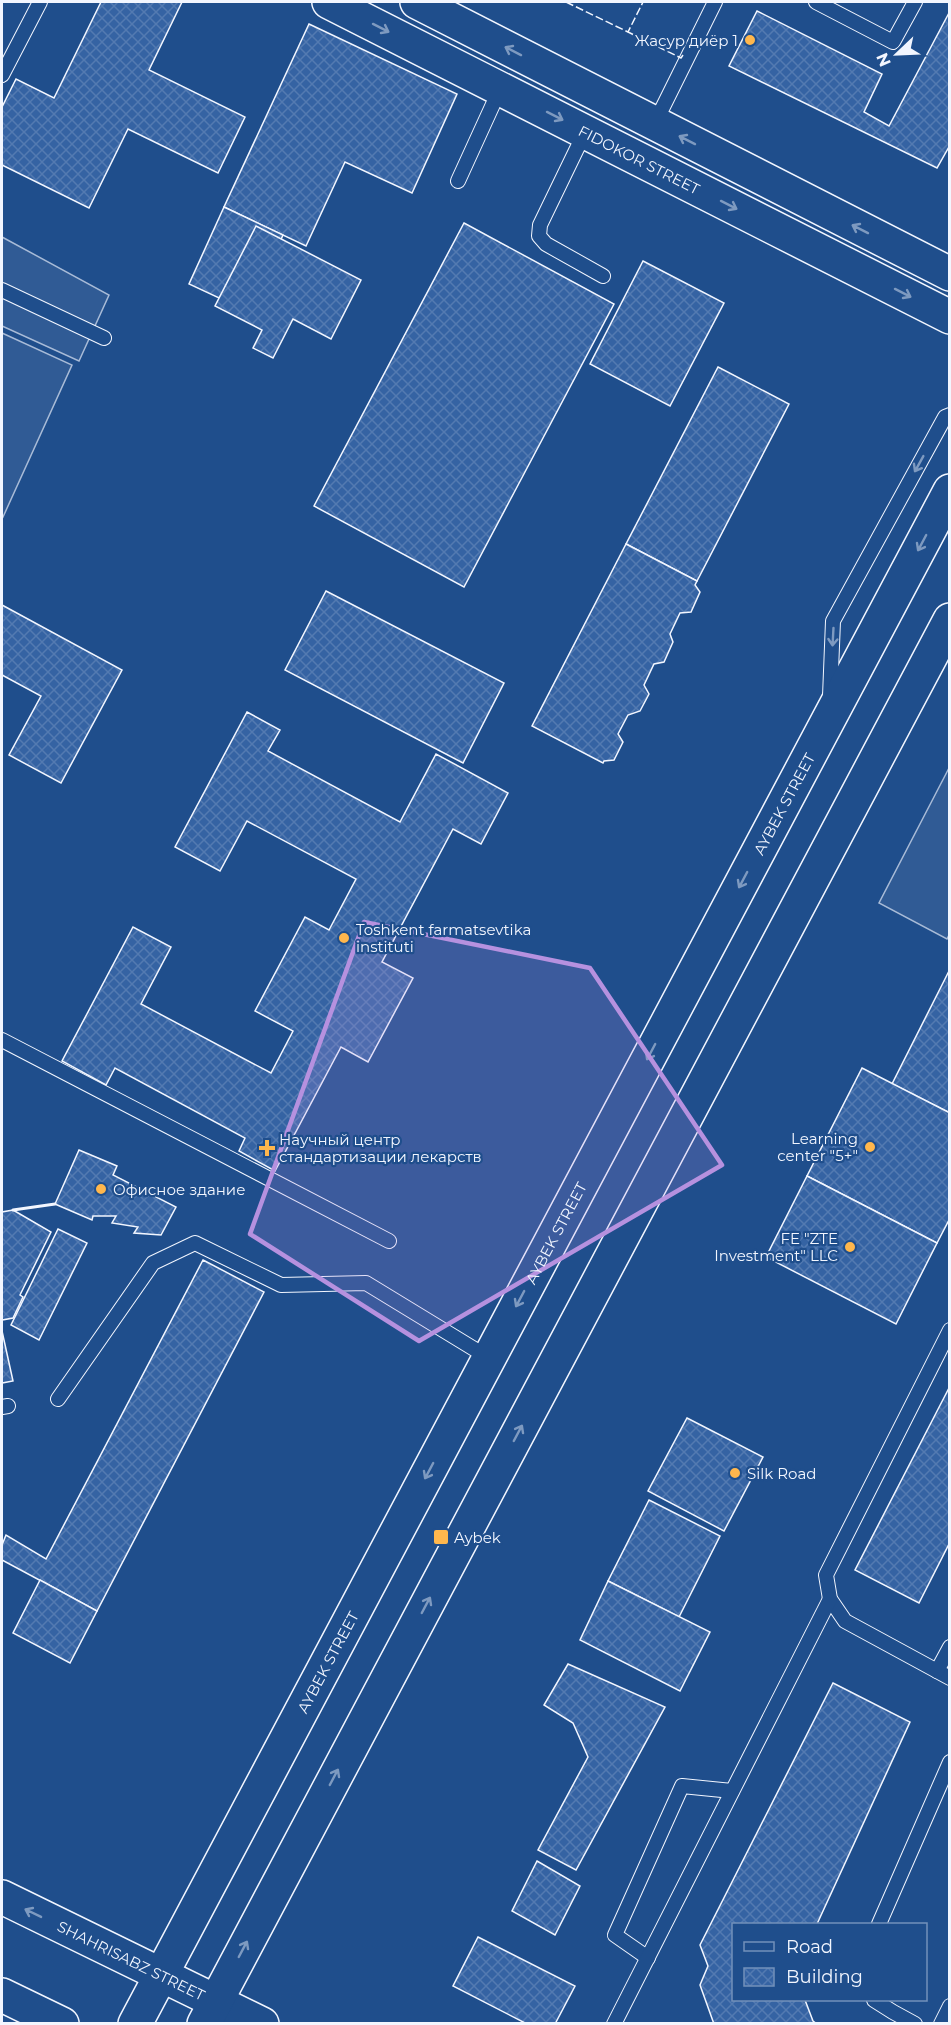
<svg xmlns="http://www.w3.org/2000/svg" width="951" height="2025" viewBox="0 0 951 2025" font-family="Montserrat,sans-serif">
  <defs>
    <pattern id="building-cross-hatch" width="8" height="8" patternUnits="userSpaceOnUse" patternTransform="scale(1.5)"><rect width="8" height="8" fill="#3563a3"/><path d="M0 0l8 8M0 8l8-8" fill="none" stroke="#537ab1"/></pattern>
  </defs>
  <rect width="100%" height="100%" fill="#1f4e8c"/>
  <!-- built -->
  <g fill="#305b95" stroke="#a8bbd7" stroke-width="1.5">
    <path d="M2,237L109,295L79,361L2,326Z"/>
    <path d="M2,333L72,365L3,517L2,516Z"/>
    <path d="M949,768L950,933L947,939L879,903Z"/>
  </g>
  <!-- building -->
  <g fill="url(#building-cross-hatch)" stroke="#f2f6ff" stroke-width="1.5">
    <path d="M101,2H182L149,70L245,117L218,173L128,129L89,208L2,165V107L16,79L54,98Z"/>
    <path d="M757,11L882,74L864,112L889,126L950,11V145L937,168L729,66Z"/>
    <path d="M309,24L457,94L412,193L345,162L306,246L224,207Z"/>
    <path d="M224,207L283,235L247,311L189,284Z"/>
    <path d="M464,223L614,304L464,587L314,506Z"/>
    <path d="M256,226L361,280L331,339L293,319L273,358L253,348L262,330L215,306Z"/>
    <path d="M643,261L724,303L670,406L590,364Z"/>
    <path d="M718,367L789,404L697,581L626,544Z"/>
    <path d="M626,544L697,581L695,585L700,592L691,612L680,613L670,634L673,642L664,662L654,664L644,685L649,694L640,711L628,715L618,734L623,742L614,760L604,761L603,763L532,726Z"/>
    <path d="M326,591L504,683L463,763L285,670Z"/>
    <path d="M2,605L122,670L61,783L9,755L41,696L2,675Z"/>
    <path d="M247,712L280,730L268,751L400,822L436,754L508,793L481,844L453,829L382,962L413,978L368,1062L341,1047L275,1171L239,1151L245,1138L115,1068L106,1085L62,1061L133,927L171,947L141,1004L271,1073L293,1031L255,1011L305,917L329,930L356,879L247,821L220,871L175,847Z"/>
    <path d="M950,969V1113L892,1084Z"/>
    <path d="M862,1068L950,1113V1218L937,1243L807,1176Z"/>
    <path d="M79,1150L117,1166L113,1175L176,1207L161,1235L134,1233L138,1227L112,1223L116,1216H93L92,1220L55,1204Z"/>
    <path d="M807,1176L937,1243L896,1324L766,1257Z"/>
    <path d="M13,1210L51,1232L20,1295L23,1297L13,1318L2,1320V1212Z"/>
    <path d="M58,1229L87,1243L39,1340L11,1325Z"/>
    <path d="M203,1260L264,1292L97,1611L2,1560V1545L6,1535L46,1559Z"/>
    <path d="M2,1331L13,1381L2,1383Z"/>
    <path d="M950,1386V1542L919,1603L855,1570Z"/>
    <path d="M687,1418L763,1457L724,1531L648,1491Z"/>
    <path d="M649,1500L720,1536L679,1617L608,1581Z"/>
    <path d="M40,1580L97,1611L70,1663L13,1633Z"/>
    <path d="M608,1581L710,1632L680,1691L580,1640Z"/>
    <path d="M568,1664L665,1707L576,1870L538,1850L588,1757L573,1723L544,1705Z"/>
    <path d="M833,1683L910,1722L817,1924H734V2000H805L813,2021L817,2024H714L700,1985L708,1966L700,1945Z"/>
    <path d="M537,1861L580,1886L555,1935L512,1911Z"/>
    <path d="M478,1937L575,1986L555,2024H527L453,1986Z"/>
  </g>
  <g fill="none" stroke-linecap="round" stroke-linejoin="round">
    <defs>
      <g id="service">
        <path d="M816,2L893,42L915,2"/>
        <path d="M2,75L40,2"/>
        <path d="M655,123L715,2"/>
        <path d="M585,132L540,225L539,236L546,244L603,276"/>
        <path d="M458,181L500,89"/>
        <path d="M2,290L104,338"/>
        <path d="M830,696L833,621L945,417L950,415"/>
        <path d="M2,1040L389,1241"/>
        <path d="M950,1330L826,1575L830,1599L845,1621L950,1678"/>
        <path d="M58,1399L153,1263L195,1243L281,1285L366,1283L489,1358"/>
        <path d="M2,1407L8,1406"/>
        <path d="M937,1671L950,1647"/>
        <path d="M879,1924L950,1762"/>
        <path d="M648,1958L615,1935L682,1786L732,1791"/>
        <path d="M874,2000L893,2012L915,2024"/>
        <path d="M614,2024L830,1599"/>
        <path d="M941,2024L950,2006"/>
      </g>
      <g id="secondary">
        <path id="s1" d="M329,2L950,317"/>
        <path d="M417,2L950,274"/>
      </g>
      <g id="primary">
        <path id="s2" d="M2,1897L262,2024"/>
        <path d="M2,1995L62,2024"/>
        <path id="s3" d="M135,2024L950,491"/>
        <path d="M204,2024L950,620"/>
      </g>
    </defs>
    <!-- service casing -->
    <use href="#service" stroke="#f2f6ff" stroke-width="16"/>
    <!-- secondary casing -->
    <use href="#secondary" stroke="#f2f6ff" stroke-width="36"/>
    <!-- primary casing -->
    <use href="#primary" stroke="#f2f6ff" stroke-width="36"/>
    <!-- service -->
    <use href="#service" stroke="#1f4e8c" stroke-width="14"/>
    <!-- secondary -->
    <use href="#secondary" stroke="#1f4e8c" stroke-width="33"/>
    <!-- primary -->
    <use href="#primary" stroke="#1f4e8c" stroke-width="33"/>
    <!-- fence -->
    <g stroke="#f2f6ff" stroke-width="1.5" stroke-dasharray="8 3" stroke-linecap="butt">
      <path d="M566,2L628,32L643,2"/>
      <path d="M628,32L681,58L683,55"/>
    </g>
    <!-- wall -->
    <path stroke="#f2f6ff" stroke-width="3" d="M13,1210L55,1204"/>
  </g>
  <!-- one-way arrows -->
  <defs><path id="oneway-shaft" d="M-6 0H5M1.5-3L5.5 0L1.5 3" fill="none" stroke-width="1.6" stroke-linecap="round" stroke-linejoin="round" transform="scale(1.5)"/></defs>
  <g stroke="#7e9ac0">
    <use href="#oneway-shaft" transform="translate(381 28) rotate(27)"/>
    <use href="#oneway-shaft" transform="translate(513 51) rotate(-153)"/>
    <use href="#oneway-shaft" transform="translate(555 116) rotate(27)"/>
    <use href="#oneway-shaft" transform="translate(687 140) rotate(-153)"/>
    <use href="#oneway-shaft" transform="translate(729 205) rotate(27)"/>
    <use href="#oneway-shaft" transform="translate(860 229) rotate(-153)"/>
    <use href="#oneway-shaft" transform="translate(903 293) rotate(27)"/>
    <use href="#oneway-shaft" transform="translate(919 464) rotate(119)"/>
    <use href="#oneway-shaft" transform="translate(922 543) rotate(118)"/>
    <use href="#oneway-shaft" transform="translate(833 637) rotate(93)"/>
    <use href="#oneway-shaft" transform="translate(743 880) rotate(118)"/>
    <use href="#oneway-shaft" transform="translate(651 1052) rotate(118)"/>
    <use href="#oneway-shaft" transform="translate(520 1299) rotate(118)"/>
    <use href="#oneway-shaft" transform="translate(518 1433) rotate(-62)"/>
    <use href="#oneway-shaft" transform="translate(429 1471) rotate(118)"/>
    <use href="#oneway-shaft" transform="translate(426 1605) rotate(-62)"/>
    <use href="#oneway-shaft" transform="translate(334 1777) rotate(-62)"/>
    <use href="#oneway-shaft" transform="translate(33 1913) rotate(-154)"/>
    <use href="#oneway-shaft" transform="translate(243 1949) rotate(-62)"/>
  </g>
  <!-- marked area -->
  <path fill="#b691df" fill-opacity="0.2" stroke="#b691df" stroke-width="4.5" stroke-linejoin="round" d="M364,922L590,968L722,1165L419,1341L250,1234Z"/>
  <!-- markers -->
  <g fill="#ffb74d" stroke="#1f4e8c" stroke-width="2">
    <circle cx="750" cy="40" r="6"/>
    <circle cx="344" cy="938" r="6"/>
    <circle cx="870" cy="1147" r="6"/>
    <path d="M264 1139h6v6h6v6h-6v6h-6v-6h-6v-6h6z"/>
    <circle cx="101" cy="1189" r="6"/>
    <circle cx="850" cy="1247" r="6"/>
    <circle cx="735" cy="1473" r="6"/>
    <rect x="433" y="1529" width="16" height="16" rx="3"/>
  </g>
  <g text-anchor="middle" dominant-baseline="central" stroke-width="4.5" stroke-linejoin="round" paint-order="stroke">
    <!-- poi labels -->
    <g font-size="15" fill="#f2f6ff" stroke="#1f4e8c" text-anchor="start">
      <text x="738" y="40" text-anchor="end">Жасур диёр 1</text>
      <text x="356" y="929">Toshkent farmatsevtika<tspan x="356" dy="17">instituti</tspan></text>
      <text x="858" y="1138" text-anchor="end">Learning<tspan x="858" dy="17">center "5+"</tspan></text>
      <text x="279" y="1139">Научный центр<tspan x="279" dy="17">стандартизации лекарств</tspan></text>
      <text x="113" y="1189">Офисное здание</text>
      <text x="838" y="1238" text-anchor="end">FE "ZTE<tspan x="838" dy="17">Investment" LLC</tspan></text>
      <text x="747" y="1473">Silk Road</text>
      <text x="454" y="1537">Aybek</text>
    </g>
    <!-- street labels -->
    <g font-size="15" fill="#f2f6ff" stroke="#1f4e8c">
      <text stroke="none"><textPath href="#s1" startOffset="348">FIDOKOR STREET</textPath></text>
      <text stroke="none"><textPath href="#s3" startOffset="1382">AYBEK STREET</textPath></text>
      <text stroke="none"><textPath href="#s3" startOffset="896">AYBEK STREET</textPath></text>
      <text stroke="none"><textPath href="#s3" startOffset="410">AYBEK STREET</textPath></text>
      <text stroke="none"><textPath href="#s2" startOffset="144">SHAHRISABZ STREET</textPath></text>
    </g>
  </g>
  <!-- border -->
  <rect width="951" height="2025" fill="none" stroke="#f2f6ff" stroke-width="6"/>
  <!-- legend -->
  <rect x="732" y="1923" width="195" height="78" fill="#1f4e8c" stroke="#7391ba" stroke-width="1.5"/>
  <rect x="744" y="1942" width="30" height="9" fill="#1f4e8c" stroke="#7391ba" stroke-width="1.5"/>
  <text x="786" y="1953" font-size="18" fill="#f2f6ff">Road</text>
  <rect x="744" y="1968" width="30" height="18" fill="url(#building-cross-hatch)" stroke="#7391ba" stroke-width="1.5"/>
  <text x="786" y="1983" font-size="18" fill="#f2f6ff">Building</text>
  <!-- north arrow -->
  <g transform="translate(897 54) rotate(247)" stroke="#1f4e8c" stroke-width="4.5" paint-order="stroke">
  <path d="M0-4.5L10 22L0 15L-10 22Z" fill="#f2f6ff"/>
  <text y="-9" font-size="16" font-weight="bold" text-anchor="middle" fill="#f2f6ff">N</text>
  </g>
</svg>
